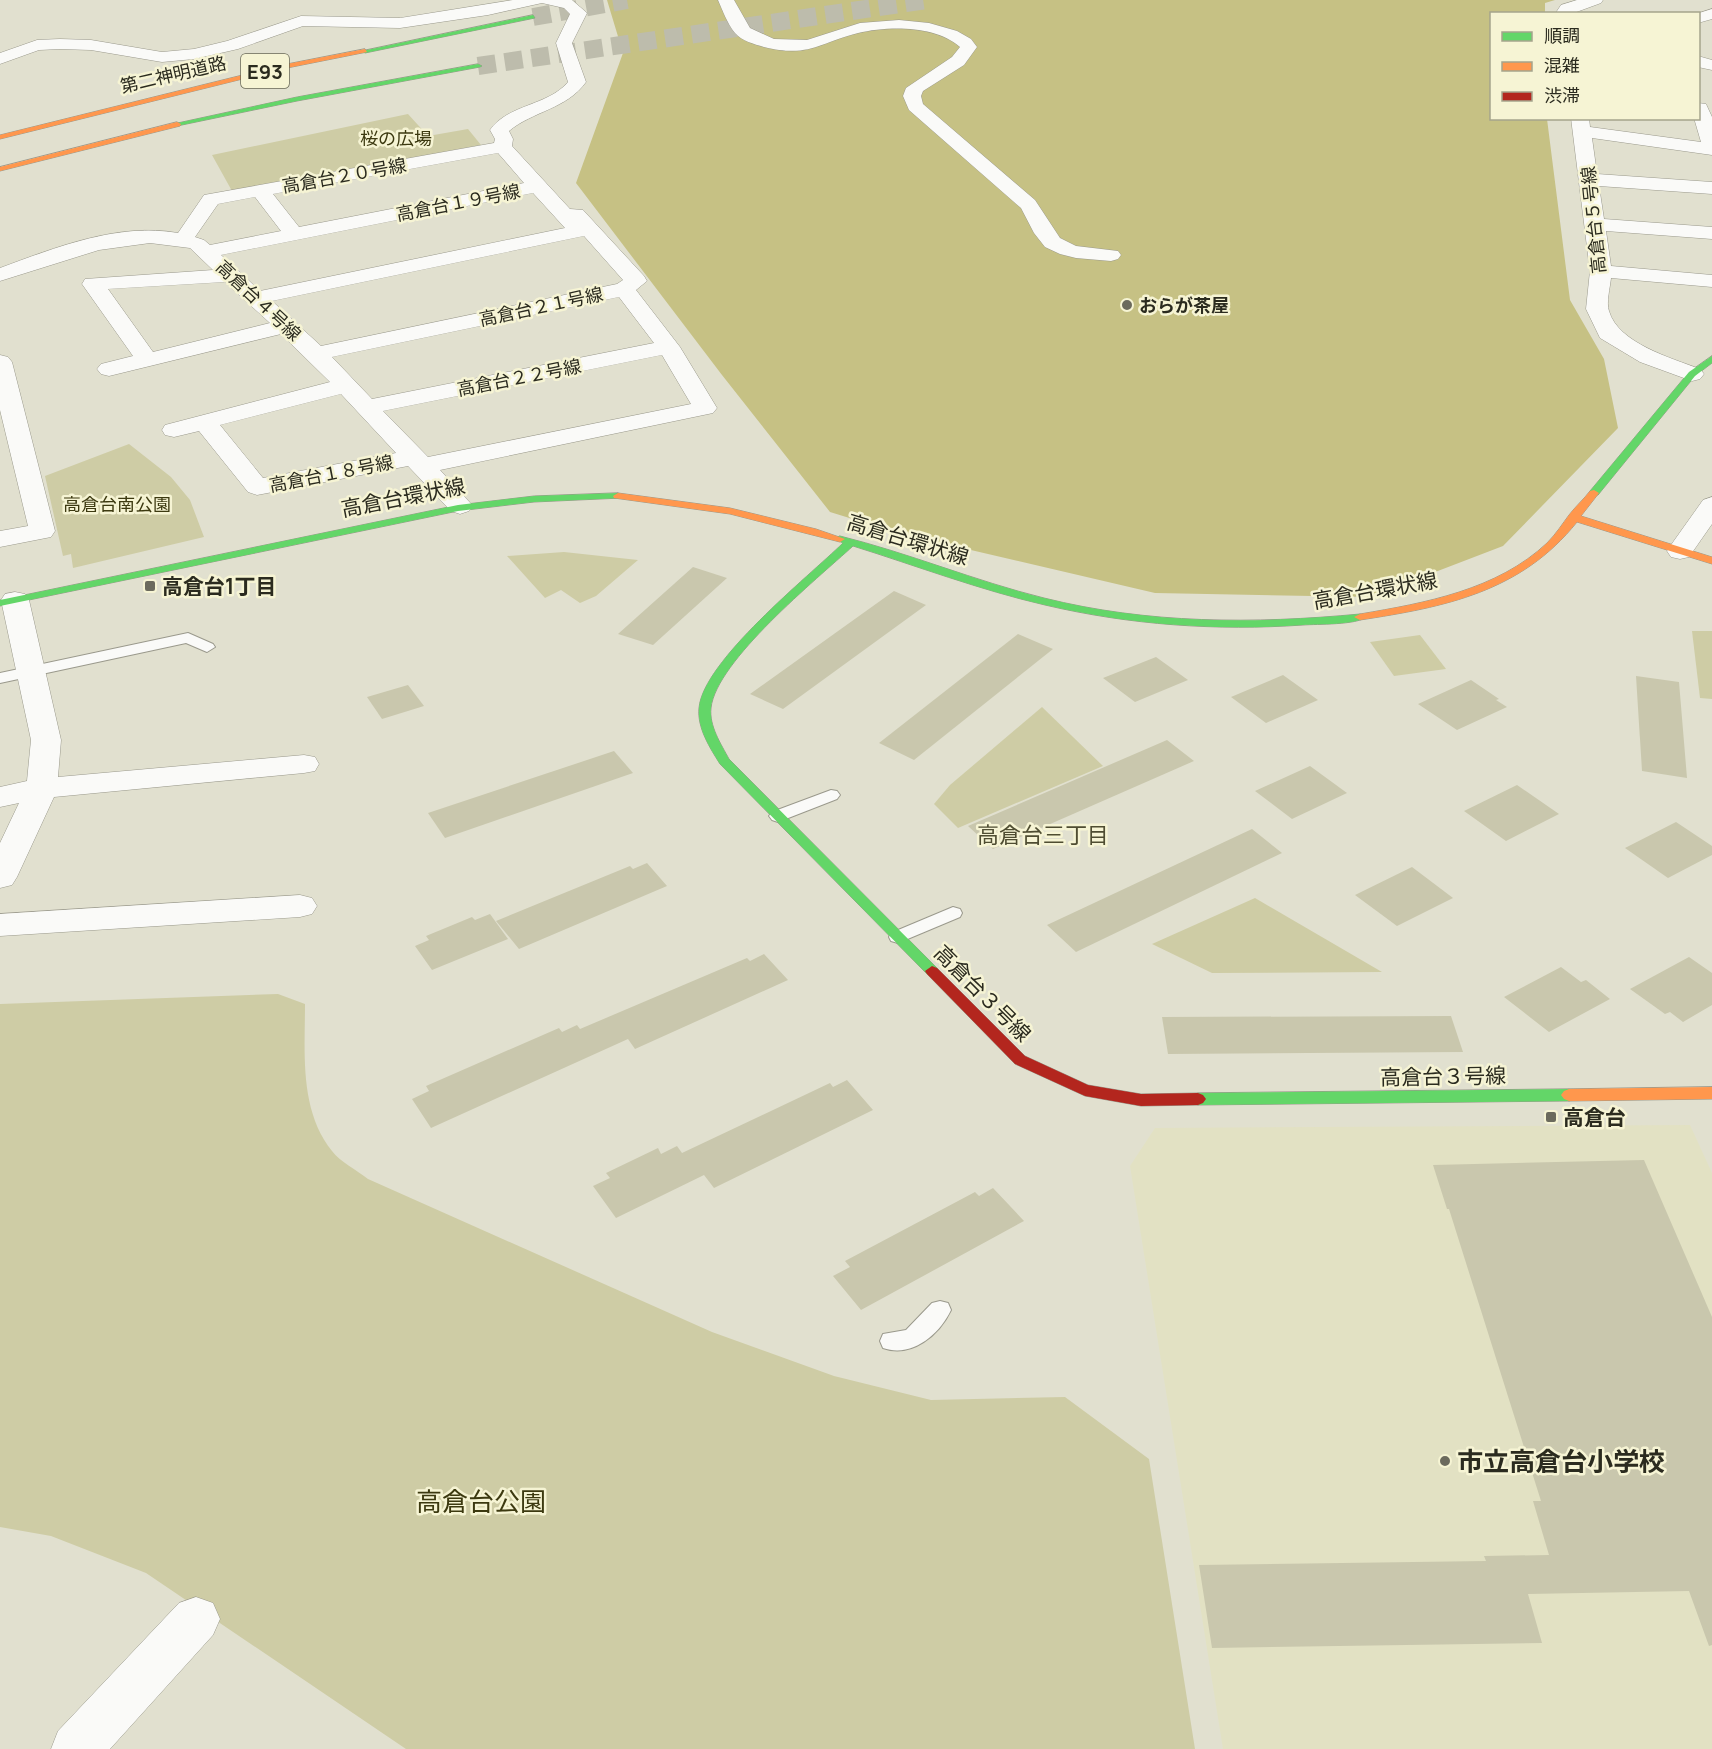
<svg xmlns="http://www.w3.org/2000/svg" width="1712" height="1749" viewBox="0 0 1712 1749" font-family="Manrope,'Noto Sans JP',sans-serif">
  <rect width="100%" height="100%" fill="#e1e0cf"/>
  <!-- built -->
  <path fill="#e2e1c3" d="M1690,1125L1712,1173V1749H1223L1130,1166L1155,1128Z"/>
  <!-- green -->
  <g fill="#cecca5">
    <path d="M408,114L428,136L468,129L481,145L232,191L212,155Z"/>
    <path d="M129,444L171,477L190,500L204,537L73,568L71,554L63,556L45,476Z"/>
    <path d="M564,552L638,560L596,596L580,603L561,590L545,598L507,556Z"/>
    <path d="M1692,631H1712V699L1700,698Z"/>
    <path d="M1420,635L1446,669L1394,676L1370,642Z"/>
    <path d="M1042,707L1103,766L958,828L934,804L950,785Z"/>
    <path d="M1255,898L1382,972L1212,973L1152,944Z"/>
    <path d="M278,994L305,1004C305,1052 299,1110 332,1151C340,1162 357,1170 368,1179L712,1332L834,1376L931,1400L1065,1397L1149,1459L1195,1749H406L146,1573L51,1536L0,1527V1004Z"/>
  </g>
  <!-- forest -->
  <path fill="#c6c184" d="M607,0H1555L1545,3V13L1492,14V118L1547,119L1570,300L1604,359L1618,428L1503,546L1370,597L1155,593L898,533L830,512L722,375L576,183L623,53Z"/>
  <!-- building -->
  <g fill="#c9c7ad">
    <path d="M693,567L727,578L653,645L618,634Z"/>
    <path d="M894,591L926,605L783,709L750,694Z"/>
    <path d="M1018,634L1053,649L914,760L879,743Z"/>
    <path d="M1156,657L1188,680L1135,702L1103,678Z"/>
    <path d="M1283,675L1318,700L1266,723L1231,697Z"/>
    <path d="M1636,676L1679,682L1687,778L1642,771Z"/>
    <path d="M1471,680L1499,699L1496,700L1507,707L1457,730L1418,704Z"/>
    <path d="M408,685L424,706L382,719L367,697Z"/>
    <path d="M1167,740L1194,761L993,849L968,826Z"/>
    <path d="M614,751L633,773L445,838L428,813Z"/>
    <path d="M1310,766L1347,793L1292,819L1255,791Z"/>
    <path d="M1517,785L1559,814L1506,841L1464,811Z"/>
    <path d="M1676,822L1712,846V855L1668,878L1625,848Z"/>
    <path d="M1252,829L1282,853L1076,952L1047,925Z"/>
    <path d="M647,863L667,886L519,949L496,921L630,866L633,869Z"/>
    <path d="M1412,867L1453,898L1397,926L1355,895Z"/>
    <path d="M490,914L508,939L432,970L415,946L429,940L426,936L472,917L475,920Z"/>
    <path d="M764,954L788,980L635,1049L628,1039L431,1128L412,1099L429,1091L426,1086L559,1028L562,1032L577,1025L580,1029L747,958L750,961Z"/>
    <path d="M1689,957L1712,973V1005L1683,1022L1670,1012L1665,1014L1630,989Z"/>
    <path d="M1561,967L1581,982L1586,980L1610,999L1549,1032L1504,997Z"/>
    <path d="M1451,1016L1463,1052L1168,1054L1162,1017Z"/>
    <path d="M847,1080L873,1110L714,1188L704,1175L616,1218L593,1186L610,1178L606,1173L658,1148L661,1154L677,1146L682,1153L830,1083L833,1087Z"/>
    <path d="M1644,1160L1712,1317V1645L1709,1646L1689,1591L1528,1594L1542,1643L1212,1648L1199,1565L1486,1561L1484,1556L1549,1555L1533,1501H1541L1449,1209H1447L1433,1165Z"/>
    <path d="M993,1188L1024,1221L861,1310L833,1276L850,1267L845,1261L975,1192L979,1196Z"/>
  </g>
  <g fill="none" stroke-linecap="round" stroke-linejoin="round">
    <!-- highway-tunnel -->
    <g stroke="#bdbcac" stroke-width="18" stroke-dasharray="18 9" stroke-linecap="butt">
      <path d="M533,17L627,0"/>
      <path d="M478,66L927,0"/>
    </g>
    <defs>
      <g id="lane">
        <path d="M188,633L213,644L215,647L207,652L186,643L0,683V673Z"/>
        <path d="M831,790L837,791L840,795L837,799L778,822L772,820L769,816L772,812Z"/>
        <path d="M953,907L960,909L962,913L960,917L898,943L891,941L889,937L891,933Z"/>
        <path d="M940,1301L948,1303L951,1310C939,1335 912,1358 883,1348L880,1341L883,1334L906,1330L932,1303Z"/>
      </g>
      <g id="street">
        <path d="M513,0H572L587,13L572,43L586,82C567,109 533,111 509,131L513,139L512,146L570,209L583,210L644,276L647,281L636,290L680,347L717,408L713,413L440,470L473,506L469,511L460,514L451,511L408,466L257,495L248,492L199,431L174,437L165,435L162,430L165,425L330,382L281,334L109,376L101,374L97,369L101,364L133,356L82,284L85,279L213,270L190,248L150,243L99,250L0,281V268C54,248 119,222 178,233L204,195L494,143L495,139L490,130C508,104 548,106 568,82L556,43L570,14L564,8L542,3L488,15L400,28L303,26L238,49L194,59L162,62L91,50L60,49L39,50L0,64V53L37,40L60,39L91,40L162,52L194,49L227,41L301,16L400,18ZM498,153L524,183L299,227L273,194ZM533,193L565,228L260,291L221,255ZM255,197L281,231L210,245L204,240L195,237L218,204ZM584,236L623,280L617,284L321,346L272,301ZM225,282L270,323L153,352L108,289ZM619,297L654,343L372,399L332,357ZM662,355L691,404L428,457L383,411ZM341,394L396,453L263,478L220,425Z"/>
        <path d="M718,0H734L750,28L774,39L807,40L860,23L899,20L929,23L957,31L971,39L977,47L964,65L923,91L921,96L923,104L1035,200L1060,238L1076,246L1118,251L1121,255L1118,259L1111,261L1076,258L1060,254L1045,247L1034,233L1021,208L909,110L903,96L906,88L952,57L960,47C935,25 888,26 858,33C818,43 809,58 764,47C754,44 742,41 735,33C727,23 723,11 718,0Z"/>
        <path d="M1577,0H1603L1601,3L1571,14H1555L1561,5Z"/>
        <path d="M1712,9V19L1698,23V14H1696Z"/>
        <path d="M1698,56L1712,60V70L1698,67Z"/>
        <path d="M1698,103L1706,104L1712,117V155L1592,138L1597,174L1712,182V194L1599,186L1604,219L1712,227V239L1606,231L1611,266L1712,275V287L1611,278C1610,288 1606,302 1609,311C1618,343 1671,358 1700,369L1704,374L1700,379L1692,381L1640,362L1600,338L1586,309L1590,271L1571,118H1589L1590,127L1701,142L1694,118H1698Z"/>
        <path d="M0,355L8,357L12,362L55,531L51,537L0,547V531L28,526L0,410Z"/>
        <path d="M1712,497V524L1689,557L1680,559L1671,557L1667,551L1671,545L1703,500Z"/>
        <path d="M15,592L25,594L29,600L61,740L58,777L304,755L315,757L319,764L315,771L304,773L54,797L17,877L12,885L0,888V843L19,803L0,807V787L27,781L31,740L1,600L5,594Z"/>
        <path d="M300,895L312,898L317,906L312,914L300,917L0,936V914Z"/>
        <path d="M196,1597L213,1603L220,1619L213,1635L110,1749H51L58,1731L179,1603Z"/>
      </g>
      <g id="fast">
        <path d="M533,15L535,18L365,53L362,51Z"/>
        <path d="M478,64L482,66L480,67L297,101L177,126L173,124L297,97Z"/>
        <path d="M1712,356V363L1695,376L1598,495H1590V491L1689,372Z"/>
        <path d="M618,493L623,496L622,498L534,502L458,511L0,606V600L458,505L534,496Z"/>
        <path d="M840,536C909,553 975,581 1044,598C1148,624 1254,624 1360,614L1366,617C1357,625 1317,624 1303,625C1217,631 1130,625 1045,605C980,590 917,566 853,546C817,579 716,661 711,708C709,726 721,744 729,759L937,968L939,971L932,976L927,974L720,764C710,748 697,728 699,708C703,661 808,577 843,543L835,539Z"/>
        <path d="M1569,1089L1574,1091L1577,1095L1574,1099L1569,1101L1198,1105L1193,1103L1190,1099L1193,1095L1198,1093Z"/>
      </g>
      <g id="slow">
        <path d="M365,49L367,52L287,68L0,139V135L287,64Z"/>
        <path d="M177,122L181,124L180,126L0,171V167Z"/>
        <path d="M1594,490L1599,493L1581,516L1712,557V564L1577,522C1521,592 1445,607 1360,620L1354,617L1360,614C1425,603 1497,590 1547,543C1556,534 1563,523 1569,515C1575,507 1584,499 1590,491Z"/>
        <path d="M618,493L730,508L816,529L845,539L840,542L730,514L614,498L613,496Z"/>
        <path d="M1712,1087V1099L1569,1101L1564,1099L1561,1095L1564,1091L1569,1089Z"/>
      </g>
      <path id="jam" d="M932,966L937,968L1025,1056L1088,1085L1141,1094L1198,1093L1203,1095L1206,1099L1203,1103L1198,1105L1141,1106L1085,1096L1015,1064L927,974L925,971Z"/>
    </defs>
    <!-- lane casing -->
    <use href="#lane" stroke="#9a998c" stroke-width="2"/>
    <!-- street casing -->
    <use href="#street" stroke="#9a998c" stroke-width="1"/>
    <!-- fast casing -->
    <use href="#fast" stroke="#9a998c" stroke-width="1"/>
    <!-- slow casing -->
    <use href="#slow" stroke="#9a998c" stroke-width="1"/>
    <!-- jam casing -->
    <use href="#jam" stroke="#9a998c" stroke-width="1"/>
    <!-- lane -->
    <use href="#lane" fill="#fafaf8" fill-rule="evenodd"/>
    <!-- street -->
    <use href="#street" fill="#fafaf8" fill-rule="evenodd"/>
    <!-- fast -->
    <use href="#fast" fill="#63d668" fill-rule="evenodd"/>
    <!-- slow -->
    <use href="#slow" fill="#ff974d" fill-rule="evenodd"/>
    <!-- jam -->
    <use href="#jam" fill="#b3261e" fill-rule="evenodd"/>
  </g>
  <!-- markers -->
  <g fill="#6b6a5d" stroke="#f6f4d4" stroke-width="2">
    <circle cx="1127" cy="305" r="6"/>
    <rect x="144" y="580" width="12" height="12" rx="3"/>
    <rect x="1545" y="1111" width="12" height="12" rx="3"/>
    <circle cx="1445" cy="1461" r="6"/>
  </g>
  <g text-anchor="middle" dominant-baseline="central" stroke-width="5" stroke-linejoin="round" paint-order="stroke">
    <!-- far-street labels -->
    <g font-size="18" fill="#2b2b1f" stroke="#f6f4d4">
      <text transform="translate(173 74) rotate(-13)">第二神明道路</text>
      <text transform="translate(344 175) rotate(-10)">高倉台２０号線</text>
      <text transform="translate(458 202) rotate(-11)">高倉台１９号線</text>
      <text transform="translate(1593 220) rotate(-96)">高倉台５号線</text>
      <text transform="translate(259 300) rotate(43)">高倉台４号線</text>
      <text transform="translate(541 306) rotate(-12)">高倉台２１号線</text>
      <text transform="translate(519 377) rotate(-11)">高倉台２２号線</text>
      <text transform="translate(331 473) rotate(-11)">高倉台１８号線</text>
    </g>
    <!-- far-park labels -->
    <g font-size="18" fill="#3c3910" stroke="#f6f4d4">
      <text x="396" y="138">桜の広場</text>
      <text x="117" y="504">高倉台南公園</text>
    </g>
    <!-- far-poi labels -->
    <g font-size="18" font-weight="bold" fill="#2b2b1f" stroke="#f6f4d4" text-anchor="start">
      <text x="1139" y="305">おらが茶屋</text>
    </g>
    <!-- shield labels -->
    <rect fill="#f6f4d4" stroke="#686755" stroke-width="1.5" x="241" y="54" width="48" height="34" rx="4.5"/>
    <g font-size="20" font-weight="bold" fill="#2b2b1f">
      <text x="265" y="71">E93</text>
    </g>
    <!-- street labels -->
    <g font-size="21" fill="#2b2b1f" stroke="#f6f4d4">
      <text transform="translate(403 497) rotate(-11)">高倉台環状線</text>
      <text transform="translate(908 539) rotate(17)">高倉台環状線</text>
      <text transform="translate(1375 590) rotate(-10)">高倉台環状線</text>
      <text transform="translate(983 993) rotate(45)">高倉台３号線</text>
      <text transform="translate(1443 1076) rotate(-1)">高倉台３号線</text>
    </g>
    <!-- poi labels -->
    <g font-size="21" font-weight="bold" fill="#2b2b1f" stroke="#f6f4d4" text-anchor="start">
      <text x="162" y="586">高倉台1丁目</text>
      <text x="1563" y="1117">高倉台</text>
    </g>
    <!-- neighbourhood labels -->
    <g font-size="22" fill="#4f4d32" stroke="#f6f4d4">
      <text x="1043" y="835">高倉台三丁目</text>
    </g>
    <!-- near-poi labels -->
    <g font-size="26" font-weight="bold" fill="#2b2b1f" stroke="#f6f4d4" text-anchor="start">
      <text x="1457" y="1461">市立高倉台小学校</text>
    </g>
    <!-- near-park labels -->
    <g font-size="26" fill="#3c3910" stroke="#f6f4d4">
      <text x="481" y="1501">高倉台公園</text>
    </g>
  </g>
  <!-- legend -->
  <rect x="1490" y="12" width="210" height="108" fill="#f6f4d4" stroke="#a5a48c" stroke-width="1.5"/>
  <rect x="1502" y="32" width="30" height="9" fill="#63d668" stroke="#a5a48c" stroke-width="1.5"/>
  <text x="1544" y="42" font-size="18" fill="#2b2b1f">順調</text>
  <rect x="1502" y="62" width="30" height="9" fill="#ff974d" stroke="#a5a48c" stroke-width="1.5"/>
  <text x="1544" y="72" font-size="18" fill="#2b2b1f">混雑</text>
  <rect x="1502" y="92" width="30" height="9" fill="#b3261e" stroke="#a5a48c" stroke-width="1.5"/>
  <text x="1544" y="102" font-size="18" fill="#2b2b1f">渋滞</text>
</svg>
